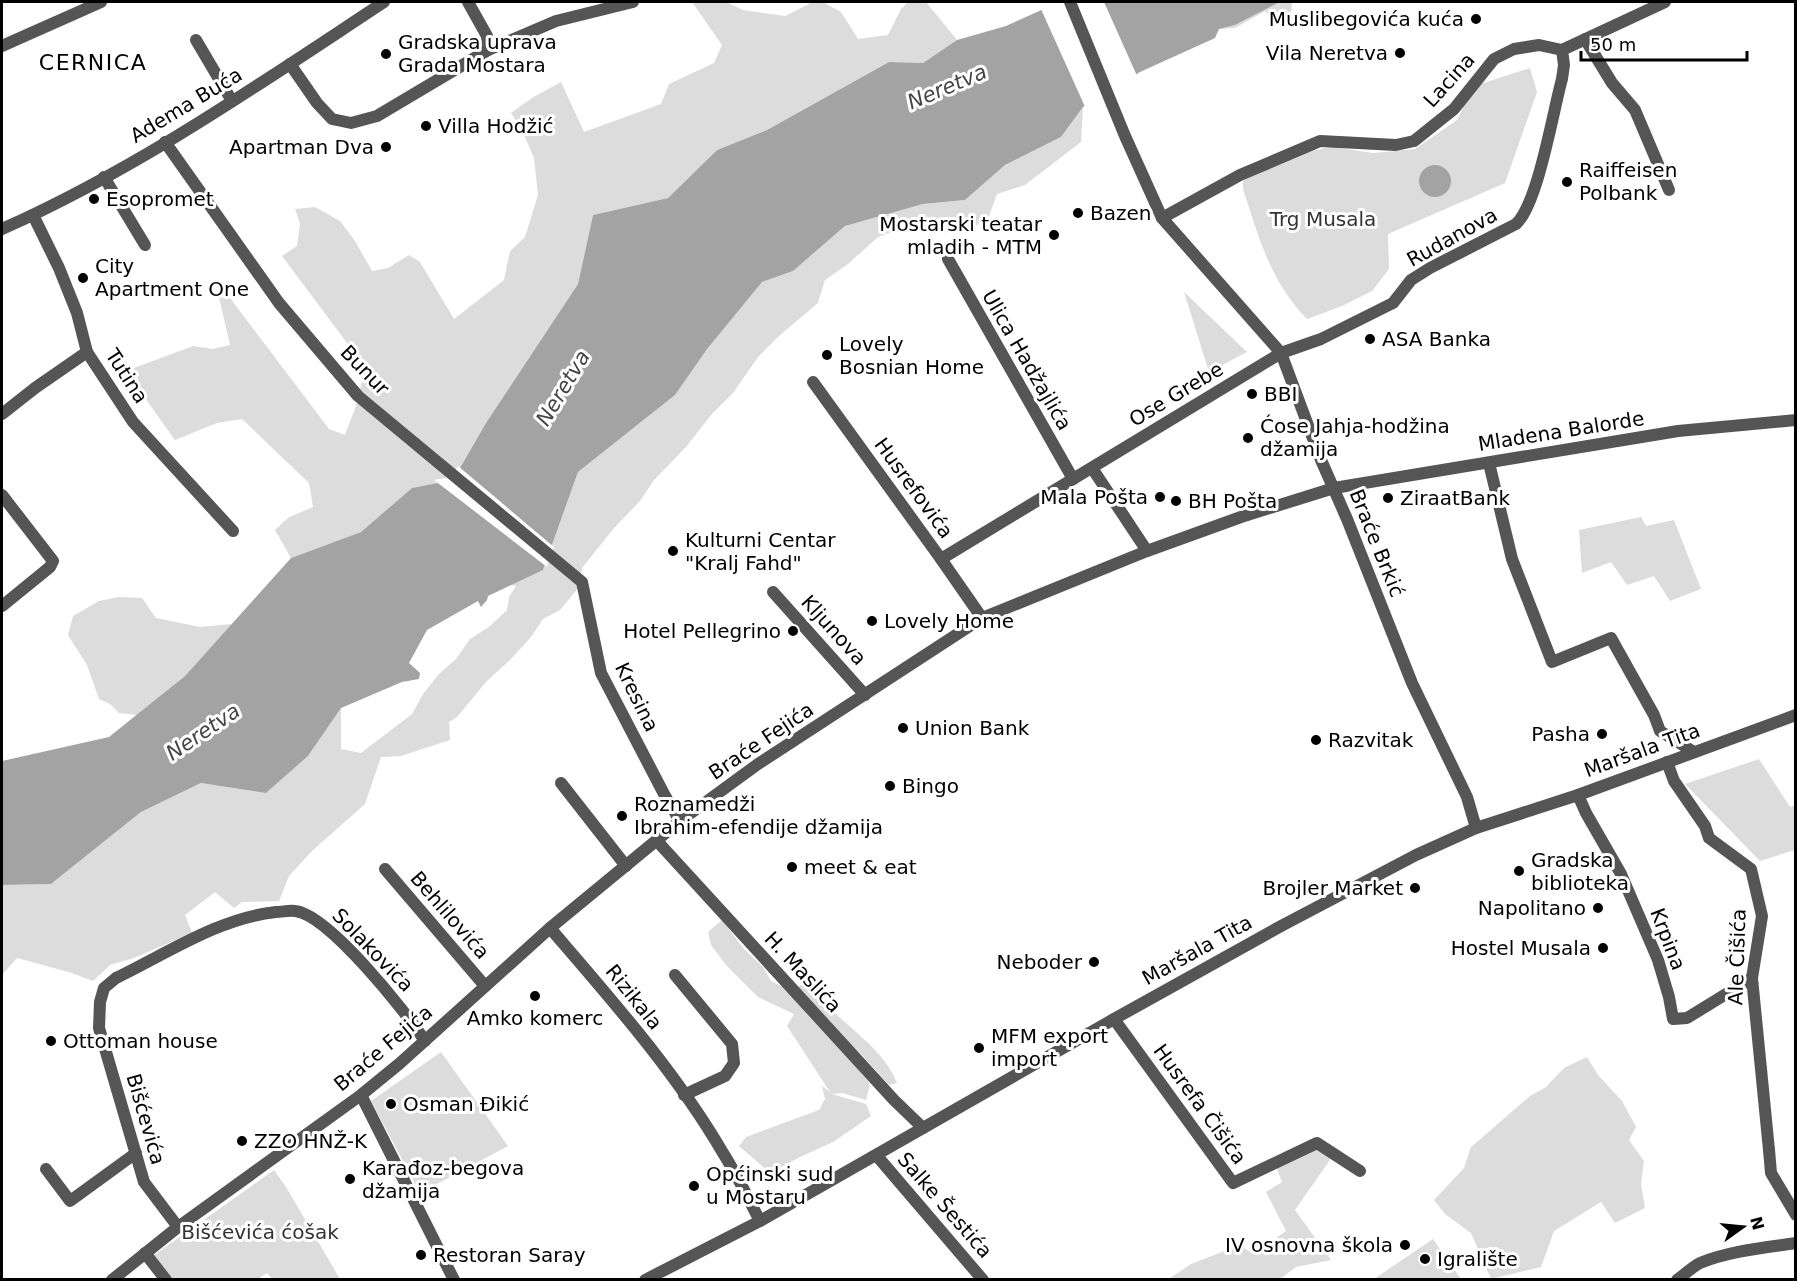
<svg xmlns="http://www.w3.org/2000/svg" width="1797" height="1281" viewBox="0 0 1797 1281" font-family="'DejaVu Sans',sans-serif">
  <rect width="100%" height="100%" fill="#fff"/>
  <!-- green -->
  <g fill="#dcdcdc">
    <path d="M692,2H726L743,10L785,16L813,2H823L841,12L858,39L888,35L901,9L908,2H926L957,40L923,63L889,62L767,130L717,150L668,198L593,215L578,284L486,423L453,480L412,488L361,532L291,558L275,530L289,517L313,507L309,483L242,419L217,423L175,440L145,398L134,368L193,346L213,349L230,345L219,297L230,298L329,429L345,435L357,403L365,367L282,256L297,246L300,224L295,209L315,207L340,221L355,241L372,271L388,268L409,255L420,262L454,319L504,280L510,251L525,237L538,195L534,158L522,130L511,113L532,98L561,82L584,132L661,104L669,84L714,63L722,45Z"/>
    <path d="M1280,2H1292L1291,16L1277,25L1265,11L1235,28L1218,29L1235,25Z"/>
    <path d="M1530,68L1537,92L1505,183L1388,234L1389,269L1372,291L1342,306L1307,319C1270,281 1259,238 1243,189V181L1256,173L1311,151L1331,147L1373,153L1415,149L1457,120L1474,86Z"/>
    <path d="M1083,107L1081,142L1025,185L997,194L989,216L973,228L950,233L924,232L910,225L878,237L848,264L825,280L818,303L779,336L758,357L733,393L711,415L686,447L654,480L640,501L614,528L582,568L579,587L560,610L543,619L531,637L510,660L486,682L457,717L449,722L450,740L401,756L381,757L365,804L312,851L289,876L279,901L242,902L234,908L215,892L185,915L192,933L134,958L110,965L93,981L72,973L17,958L2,975V885L51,884L141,812L201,783L266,793L308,756L341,708V749L361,753L412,714L423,694L439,674L456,659L470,639L489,627L507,610L509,597L516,586L510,585L543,570L578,472L675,395L706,349L762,282L793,271L845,226L923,204L965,200L1005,165L1061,137Z"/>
    <path d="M1184,292L1247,352L1209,372Z"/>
    <path d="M1641,517L1646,526L1674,520L1701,589L1670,601L1654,576L1627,585L1611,562L1582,573L1579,530Z"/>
    <path d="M119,597L142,598L156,618L200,627L232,624L185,676L137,715L119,713L110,704L99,699L87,665L68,635L73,616L99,601Z"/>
    <path d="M1759,759L1790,807L1796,805L1795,850L1760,861L1685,784Z"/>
    <path d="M722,920L744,949L763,967L771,981L789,990L807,1014L851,1060L870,1084L866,1100L842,1093L832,1094L866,1104L871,1116L833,1142L800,1157L770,1173L739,1146L746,1137L819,1110L825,1099L822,1086L830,1092L787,1026L794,1014L758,997L726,965L711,945L708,932Z"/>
    <path d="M808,980C818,990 825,1003 835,1013C857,1034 886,1054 897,1083L889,1085L859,1052L843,1038L830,1021L814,1012L804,993L798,987Z"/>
    <path d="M441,1052L508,1146L420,1193L371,1101Z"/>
    <path d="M1587,1057L1598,1075L1622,1101L1636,1127L1629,1140L1644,1161L1641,1184L1645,1208L1615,1223L1601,1202L1554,1231L1541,1267L1491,1279L1471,1233L1445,1214L1434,1200L1464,1168L1471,1147L1530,1096L1546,1087L1564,1068Z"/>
    <path d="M1315,1147L1332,1157L1295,1210L1331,1260L1296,1267L1280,1279L1167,1280L1191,1264L1240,1245L1253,1254L1286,1231L1266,1192L1282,1182L1276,1167Z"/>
    <path d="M274,1170L286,1187L340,1279H272L267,1273L258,1279H169L153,1256Z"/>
    <path d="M1433,1239L1461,1279H1374Z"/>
  </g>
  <!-- water -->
  <g fill="#a3a3a3">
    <path d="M1059,2H1280L1235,25L1219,29L1215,38L1140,72L1083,107L1061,137L1005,165L965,200L923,204L845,226L793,271L762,282L707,349L675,395L578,472L543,570L488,596L487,600L481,607L478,601L427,630L409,663L420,673L419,679L402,682L341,708L308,756L266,793L201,783L141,812L51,884L2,885V761L109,737L185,676L291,558L361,532L412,488L453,480L486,423L578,284L593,215L668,198L717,150L767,130L889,62L923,63L957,40L1006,26Z"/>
    <circle cx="1435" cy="181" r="16"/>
  </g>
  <!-- pier -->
  <g fill="#fff">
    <path d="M1052,2H1104L1138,78L1086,109L1040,7Z"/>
    <path d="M458,466L554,547L547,567L434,480L451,477Z"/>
  </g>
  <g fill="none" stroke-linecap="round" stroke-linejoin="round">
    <!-- pedestrian -->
    <g stroke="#555" stroke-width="12">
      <path d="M165,142L279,303L358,396L582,582L601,673L664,794L680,821"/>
      <path d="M948,259L1073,479"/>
      <path d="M1092,468L1147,551"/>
      <path d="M982,618L941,559L1281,353"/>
      <path d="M1667,762L1674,781L1705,826L1709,838L1751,869L1762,916L1752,978L1769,1150"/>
      <path d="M1578,795L1586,813L1621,874L1658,960L1669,997L1673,1019L1687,1018L1752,978"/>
      <path d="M112,1280L178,1227L361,1095L399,1064L550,928L680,821L758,764L982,618L1147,551L1241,517L1334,488"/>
    </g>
    <!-- minor -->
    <g stroke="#555" stroke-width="12">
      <path d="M1585,39L1612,83L1635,110L1669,190"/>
      <path d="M196,40L232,101"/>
      <path d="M2,46L101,2"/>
      <path d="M488,50L556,21L633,2"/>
      <path d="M290,64L317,103L332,119L351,123L377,116L488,50L487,36L468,2"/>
      <path d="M104,177L145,245"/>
      <path d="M33,215L59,268L77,313L87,352L133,422L233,531"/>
      <path d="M1162,218L1240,175L1320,141L1396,145L1414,141L1454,109L1494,59L1514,49L1539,45L1562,50L1665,2"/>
      <path d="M2,229C137,169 261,83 384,2"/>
      <path d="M1281,353L1321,339L1393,303L1411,280L1430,268L1516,224C1538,204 1553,111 1562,79L1564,65L1562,50"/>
      <path d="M813,382L941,559"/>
      <path d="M2,414L35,388L87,352"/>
      <path d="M1489,463L1512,559L1552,662L1611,638L1654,715L1660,731L1694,752"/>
      <path d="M1334,488L1678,431L1796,420"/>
      <path d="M2,495L53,561L50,567L2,606"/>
      <path d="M773,592L865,695"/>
      <path d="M561,783L626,866"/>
      <path d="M657,841L894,1100L923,1128"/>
      <path d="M385,869L485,986"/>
      <path d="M550,928C611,999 675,1071 723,1153C737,1175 748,1198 760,1221"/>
      <path d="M675,975L732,1044L734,1063L725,1076L684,1095"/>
      <path d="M1114,1019L1233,1183L1317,1143L1360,1171"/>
      <path d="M361,1095L454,1280"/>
      <path d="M1769,1150L1771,1173L1796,1215"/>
      <path d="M877,1156L983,1280"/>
      <path d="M46,1169L70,1201L136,1153"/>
      <path d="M178,1227L144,1182L99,1028L100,1002L104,988L116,978C168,953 219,918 276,912C282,912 289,910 295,911C328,914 406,1012 425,1041"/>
      <path d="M145,1253L166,1280"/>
      <path d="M1677,1280C1684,1275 1692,1267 1700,1263C1730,1251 1763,1248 1796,1243"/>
    </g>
    <!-- tertiary -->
    <g stroke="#555" stroke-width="12">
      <path d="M1070,2L1125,136L1162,218L1281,353L1321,460L1347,519L1412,683L1467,797L1476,828"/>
      <path d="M645,1280L760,1221L1114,1019L1283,925L1416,855L1476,828L1578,795L1796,715"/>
    </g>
  </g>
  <!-- markers -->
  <g fill="#000" stroke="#fff" stroke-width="2">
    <circle cx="1476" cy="19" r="6"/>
    <circle cx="1400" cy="53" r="6"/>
    <circle cx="386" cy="54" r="6"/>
    <circle cx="426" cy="126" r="6"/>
    <circle cx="386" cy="147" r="6"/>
    <circle cx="1567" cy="182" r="6"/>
    <circle cx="94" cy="199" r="6"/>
    <circle cx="1078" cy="213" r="6"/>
    <circle cx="1054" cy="235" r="6"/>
    <circle cx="83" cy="278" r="6"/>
    <circle cx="1370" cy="339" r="6"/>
    <circle cx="827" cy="355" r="6"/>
    <circle cx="1252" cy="394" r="6"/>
    <circle cx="1248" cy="438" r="6"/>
    <circle cx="1160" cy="497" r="6"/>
    <circle cx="1388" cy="498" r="6"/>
    <circle cx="1176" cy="501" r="6"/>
    <circle cx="673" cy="551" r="6"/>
    <circle cx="872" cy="621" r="6"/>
    <circle cx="793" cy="631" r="6"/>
    <circle cx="903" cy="728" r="6"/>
    <circle cx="1602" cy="734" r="6"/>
    <circle cx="1316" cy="740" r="6"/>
    <circle cx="890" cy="786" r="6"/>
    <circle cx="622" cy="816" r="6"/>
    <circle cx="792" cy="867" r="6"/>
    <circle cx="1519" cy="871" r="6"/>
    <circle cx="1415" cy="888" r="6"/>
    <circle cx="1598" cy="908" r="6"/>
    <circle cx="1603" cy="948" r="6"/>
    <circle cx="1094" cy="962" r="6"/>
    <circle cx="535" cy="996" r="6"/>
    <circle cx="51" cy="1041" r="6"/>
    <circle cx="979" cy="1048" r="6"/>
    <circle cx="391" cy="1104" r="6"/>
    <circle cx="242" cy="1141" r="6"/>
    <circle cx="350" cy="1179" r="6"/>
    <circle cx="694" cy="1186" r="6"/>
    <circle cx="1405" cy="1245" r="6"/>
    <circle cx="421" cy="1255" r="6"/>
    <circle cx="1425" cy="1259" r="6"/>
  </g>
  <g text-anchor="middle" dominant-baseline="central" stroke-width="6" stroke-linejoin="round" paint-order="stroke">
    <!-- poi labels -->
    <g font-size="20" fill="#000" stroke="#fff" text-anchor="start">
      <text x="1464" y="19" text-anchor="end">Muslibegovića kuća</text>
      <text x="398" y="42">Gradska uprava<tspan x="398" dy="23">Grada Mostara</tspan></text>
      <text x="1388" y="53" text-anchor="end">Vila Neretva</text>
      <text x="438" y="126">Villa Hodžić</text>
      <text x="374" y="147" text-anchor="end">Apartman Dva</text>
      <text x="1579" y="170">Raiffeisen<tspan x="1579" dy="23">Polbank</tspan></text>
      <text x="106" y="199">Esopromet</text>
      <text x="1090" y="213">Bazen</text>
      <text x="1042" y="224" text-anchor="end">Mostarski teatar<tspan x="1042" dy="23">mladih - MTM</tspan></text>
      <text x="95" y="266">City<tspan x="95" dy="23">Apartment One</tspan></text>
      <text x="1382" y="339">ASA Banka</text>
      <text x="839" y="344">Lovely<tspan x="839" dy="23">Bosnian Home</tspan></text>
      <text x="1264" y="394">BBI</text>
      <text x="1260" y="426">Ćose Jahja-hodžina<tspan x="1260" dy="23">džamija</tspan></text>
      <text x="1148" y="497" text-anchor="end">Mala Pošta</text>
      <text x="1400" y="498">ZiraatBank</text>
      <text x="1188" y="501">BH Pošta</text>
      <text x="685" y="540">Kulturni Centar<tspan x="685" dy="23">"Kralj Fahd"</tspan></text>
      <text x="884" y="621">Lovely Home</text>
      <text x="781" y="631" text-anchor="end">Hotel Pellegrino</text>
      <text x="915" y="728">Union Bank</text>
      <text x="1590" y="734" text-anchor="end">Pasha</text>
      <text x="1328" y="740">Razvitak</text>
      <text x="902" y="786">Bingo</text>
      <text x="634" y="804">Roznamedži<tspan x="634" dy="23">Ibrahim-efendije džamija</tspan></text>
      <text x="1531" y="860">Gradska<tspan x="1531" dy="23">biblioteka</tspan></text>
      <text x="804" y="867">meet &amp; eat</text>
      <text x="1403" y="888" text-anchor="end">Brojler Market</text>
      <text x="1586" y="908" text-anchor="end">Napolitano</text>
      <text x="1591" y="948" text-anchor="end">Hostel Musala</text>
      <text x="1082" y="962" text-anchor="end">Neboder</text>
      <text x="535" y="1018" text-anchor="middle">Amko komerc</text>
      <text x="991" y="1036">MFM export<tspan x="991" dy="23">import</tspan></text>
      <text x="63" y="1041">Ottoman house</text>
      <text x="403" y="1104">Osman Đikić</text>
      <text x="254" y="1141">ZZO HNŽ-K</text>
      <text x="362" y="1168">Karađoz-begova<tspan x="362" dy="23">džamija</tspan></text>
      <text x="706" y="1174">Općinski sud<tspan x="706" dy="23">u Mostaru</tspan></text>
      <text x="1393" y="1245" text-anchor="end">IV osnovna škola</text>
      <text x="433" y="1255">Restoran Saray</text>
      <text x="1437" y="1259">Igralište</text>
    </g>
    <!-- street labels -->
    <g font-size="20" fill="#000" stroke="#fff">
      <text transform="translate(1449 80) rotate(-48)">Lacina</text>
      <text transform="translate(186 105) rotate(-31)">Adema Buća</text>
      <text transform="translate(1452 237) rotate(-29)">Rudanova</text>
      <text transform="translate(1027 360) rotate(60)">Ulica Hadžajlića</text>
      <text transform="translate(365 370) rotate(46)">Bunur</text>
      <text transform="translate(127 376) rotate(57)">Tutina</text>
      <text transform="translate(1176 394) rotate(-31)">Ose Grebe</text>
      <text transform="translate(1561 431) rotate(-9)">Mladena Balorde</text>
      <text transform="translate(914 488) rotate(54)">Husrefovića</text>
      <text transform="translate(1377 543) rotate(68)">Braće Brkić</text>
      <text transform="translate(834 630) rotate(48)">Kljunova</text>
      <text transform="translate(637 697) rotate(64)">Kresina</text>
      <text transform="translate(761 741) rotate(-34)">Braće Fejića</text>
      <text transform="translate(1642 750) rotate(-20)">Maršala Tita</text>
      <text transform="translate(450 915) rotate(49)">Behlilovića</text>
      <text transform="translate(1668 939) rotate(69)">Krpina</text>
      <text transform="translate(373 950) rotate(46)">Solakovića</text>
      <text transform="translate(1197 950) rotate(-29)">Maršala Tita</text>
      <text transform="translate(1737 957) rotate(-88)">Ale Čišića</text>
      <text transform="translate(803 972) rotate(47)">H. Maslića</text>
      <text transform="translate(634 997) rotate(51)">Rizikala</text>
      <text transform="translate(383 1048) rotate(-40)">Braće Fejića</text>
      <text transform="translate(1200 1104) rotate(54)">Husrefa Čišića</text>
      <text transform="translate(146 1119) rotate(74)">Bišćevića</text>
      <text transform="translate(945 1205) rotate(49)">Salke Šestića</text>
    </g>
    <!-- park labels -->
    <g font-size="20" fill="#333" stroke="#fff">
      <text x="1323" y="219">Trg Musala</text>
      <text x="260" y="1232">Bišćevića ćošak</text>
    </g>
    <!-- water labels -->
    <g font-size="21" font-style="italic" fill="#444" stroke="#fff">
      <text transform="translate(947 87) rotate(-23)">Neretva</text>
      <text transform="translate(563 388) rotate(-59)">Neretva</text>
      <text transform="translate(203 732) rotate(-34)">Neretva</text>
    </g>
    <!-- quarter labels -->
    <g font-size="22" letter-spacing="1.5" fill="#000" stroke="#fff">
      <text x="93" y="62">CERNICA</text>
    </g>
  </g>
  <!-- border -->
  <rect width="1797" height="1281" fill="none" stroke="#000000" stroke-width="6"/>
  <!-- north arrow -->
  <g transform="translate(1743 1227) rotate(75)" stroke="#ffffff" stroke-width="4.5" paint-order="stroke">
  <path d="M0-4.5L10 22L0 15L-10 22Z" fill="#000000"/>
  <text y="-9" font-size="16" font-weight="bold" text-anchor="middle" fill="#000000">N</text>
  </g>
  <!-- scale -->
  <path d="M1581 51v9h166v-9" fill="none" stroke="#000000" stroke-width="3"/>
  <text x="1590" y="51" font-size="18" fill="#000000" stroke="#ffffff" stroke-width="4.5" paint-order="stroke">50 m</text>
</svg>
